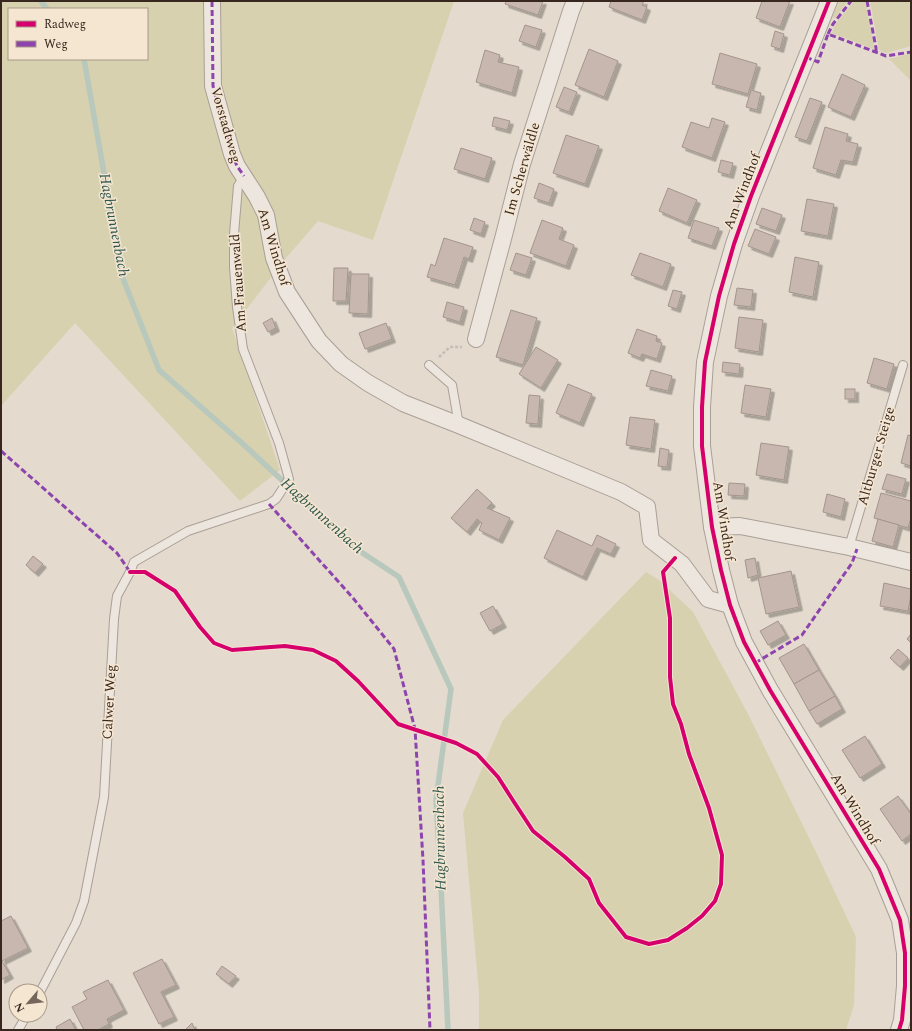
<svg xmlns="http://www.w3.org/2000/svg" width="912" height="1031" viewBox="0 0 912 1031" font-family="Spectral,serif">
  <defs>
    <filter id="shadow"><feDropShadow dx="3.5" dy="3.5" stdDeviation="0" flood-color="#0004"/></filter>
  </defs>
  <rect width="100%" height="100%" fill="#e4dacd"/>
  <!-- green -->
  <g fill="#d7d1af" fill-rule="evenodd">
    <path d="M1,1H454L373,240L318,221L286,258L232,328L280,470L240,501L75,323L1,406ZM9,9H147V59H9Z"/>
    <path d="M839,1H848L835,18H832Z"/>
    <path d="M854,1H865L874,47L873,49L832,33L835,25Z"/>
    <path d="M870,1H909L911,11V46L886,53L879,50Z"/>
    <path d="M910,54L911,55V81L889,59Z"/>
    <path d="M646,572L659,580L693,612L748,714L815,850L856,937L854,1005L846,1030H479V993L463,813L503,720Z"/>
  </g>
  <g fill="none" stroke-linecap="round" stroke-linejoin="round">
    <!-- stream -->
    <g stroke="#b8c8bc" stroke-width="5.5">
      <path d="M41,1L47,9"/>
      <path d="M84,59L122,276L159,370L243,444L312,508L349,544L399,577L451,689L436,800L440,866L448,1030"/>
    </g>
  </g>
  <!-- building -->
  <g fill="#c7b7ae" stroke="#a4958c" filter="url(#shadow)">
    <path d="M506,1H543L538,15L505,4Z"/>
    <path d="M611,1H644L642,5L647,7L642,20L609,7Z"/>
    <path d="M762,1H790L780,27L756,18Z"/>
    <path d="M525,25L542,30L536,47L519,41Z"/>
    <path d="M775,31L784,34L780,49L771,46Z"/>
    <path d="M589,49L618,61L604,97L575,85Z"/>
    <path d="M485,50L500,55L498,62L519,67L512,93L476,82Z"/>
    <path d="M720,53L757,64L748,94L712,84Z"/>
    <path d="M842,74L865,85L851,117L828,107Z"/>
    <path d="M564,87L577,92L569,112L556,107Z"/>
    <path d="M751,90L761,93L757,110L746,107Z"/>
    <path d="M810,98L822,102L807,141L795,137Z"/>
    <path d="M494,117L510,121L507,130L492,126Z"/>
    <path d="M712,118L725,122L712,158L682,147L691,122L709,128Z"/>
    <path d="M825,127L848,134L846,141L858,144L853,162L841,160L836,175L813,168Z"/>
    <path d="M566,135L599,146L585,184L553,173Z"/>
    <path d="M461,148L492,158L485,179L454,169Z"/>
    <path d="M721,160L733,163L730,175L718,172Z"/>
    <path d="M539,183L554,189L549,203L534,198Z"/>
    <path d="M668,188L697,200L687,223L659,211Z"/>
    <path d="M807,199L834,204L828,236L801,231Z"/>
    <path d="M762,208L782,215L776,231L756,224Z"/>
    <path d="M474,218L485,222L481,234L470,230Z"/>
    <path d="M542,220L563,228L559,239L574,245L566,266L530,253Z"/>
    <path d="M694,220L719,228L712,246L688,238Z"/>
    <path d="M755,229L776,237L769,254L748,246Z"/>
    <path d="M444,238L473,247L469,259L464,257L455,285L427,277L431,264L435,266Z"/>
    <path d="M516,253L532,258L526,275L510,270Z"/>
    <path d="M640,253L671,264L663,287L631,275Z"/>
    <path d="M795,257L819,262L813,297L789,292Z"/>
    <path d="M334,268H348L346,301H333Z"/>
    <path d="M351,274H369L368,314L349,313Z"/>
    <path d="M737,288L753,290L751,307L734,305Z"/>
    <path d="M673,290L682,292L677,309L668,306Z"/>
    <path d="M447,302L464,307L460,322L443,317Z"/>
    <path d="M511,310L537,318L523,365L496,357Z"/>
    <path d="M739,317L763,320L759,352L735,348Z"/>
    <path d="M272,318L276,328L268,332L263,323Z"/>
    <path d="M386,323L392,339L365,349L359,333Z"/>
    <path d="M637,329L657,336L656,341L662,343L657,359L642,354L640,358L628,353Z"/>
    <path d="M536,347L558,360L541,388L519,374Z"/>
    <path d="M874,358L894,364L887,389L867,383Z"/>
    <path d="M723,362L740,364L739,374L722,372Z"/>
    <path d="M651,370L672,376L668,391L646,386Z"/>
    <path d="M568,384L592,394L580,423L556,413Z"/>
    <path d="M745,385L771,389L766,417L741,413Z"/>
    <rect x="845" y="389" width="10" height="10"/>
    <path d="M529,395L540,396L538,424L526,423Z"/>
    <path d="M630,417L655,420L651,449L626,445Z"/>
    <path d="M908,435L911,436V466L901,463Z"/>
    <path d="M761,443L789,447L784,480L756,475Z"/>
    <path d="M660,448L669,450L667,467L658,466Z"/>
    <path d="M887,474L906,479L902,494L882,489Z"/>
    <path d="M729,483L745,484L744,496L728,495Z"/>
    <path d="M477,489L492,503L487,508L510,518L499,540L479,530L482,523L477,519L467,532L451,518Z"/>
    <path d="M881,493L911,501V518L908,528L874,518Z"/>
    <path d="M827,494L845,499L841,517L823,512Z"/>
    <path d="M878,519L899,525L893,547L872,541Z"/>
    <path d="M557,530L592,546L597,535L616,544L611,554L597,548L583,577L544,558Z"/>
    <path d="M33,556L43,564L35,573L26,565Z"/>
    <path d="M755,558L758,575L748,578L745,560Z"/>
    <path d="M791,571L799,607L766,614L758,578Z"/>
    <path d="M884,583L911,589V595L908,611L880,606Z"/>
    <path d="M493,606L503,624L490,631L480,613Z"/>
    <path d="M778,621L786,635L768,645L760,631Z"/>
    <path d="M911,634V643L907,639Z"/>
    <path d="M804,644L819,670L794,684L779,658Z"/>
    <path d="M898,649L908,658L900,667L890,658Z"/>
    <path d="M819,670L835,696L809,711L794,684Z"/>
    <path d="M835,696L842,709L817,724L809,711Z"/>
    <path d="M865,736L882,764L860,778L842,750Z"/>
    <path d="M898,796L911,814V834L902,841L880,809Z"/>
    <path d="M11,916L28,948L2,961L1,958V921Z"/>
    <path d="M162,959L176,985L161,992L174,1017L159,1024L133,973Z"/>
    <path d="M2,961L10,975L1,980V962Z"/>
    <path d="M222,966L236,976L229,984L216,974Z"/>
    <path d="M108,980L124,1010L107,1019L109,1024L98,1030H84L72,1007L87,999L83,992Z"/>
    <path d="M70,1019L76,1030H57L56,1027Z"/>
    <path d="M192,1023L195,1030H185Z"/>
  </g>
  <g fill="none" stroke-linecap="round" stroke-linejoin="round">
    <defs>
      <g id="lane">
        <path d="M429,365L452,385L459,425"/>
        <path d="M849,547L903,365"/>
        <path d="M40,992L76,923L84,901L104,797L114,619L117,596L130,572L134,562L188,531L269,504L276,499L289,479L279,443L243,349L237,307L234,267V234L238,186L244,176"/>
        <path d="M18,1030L27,1015"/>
      </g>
      <g id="street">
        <path d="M212,1L213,86L232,154L237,166L257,197L266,215L274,258L287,292L319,341L341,364L368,383L403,403L459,425L621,492L647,507L651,540L682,564L708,599L730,605"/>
        <path d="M829,1L751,196L734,244L719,296L705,362L702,407V446L712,527L721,570L730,605L744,642L770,690L879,869L900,920L905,953V986L902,1020L899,1030"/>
        <path d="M476,339L504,235L522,164L571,11L575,1"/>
        <path d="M712,527L740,526L849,547L911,562"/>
      </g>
    </defs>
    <!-- lane casing -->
    <use href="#lane" stroke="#a99f96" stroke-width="10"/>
    <!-- street casing -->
    <use href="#street" stroke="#a99f96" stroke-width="18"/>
    <!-- path -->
    <path stroke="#c4bcb5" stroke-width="2.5" stroke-dasharray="3 2" stroke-linecap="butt" d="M439,357L450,347H462"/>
    <!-- lane -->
    <use href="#lane" stroke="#ece6de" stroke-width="8"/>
    <!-- street -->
    <use href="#street" stroke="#ece6de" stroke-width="16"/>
    <!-- quiet -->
    <g stroke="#8e44ad" stroke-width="3" stroke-dasharray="6 3" stroke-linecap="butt">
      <path d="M212,1L213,86L232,154L237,166L244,176"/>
      <path d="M867,1L876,48V53"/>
      <path d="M828,34L833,24L851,1"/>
      <path d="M806,57L818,62L828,34L886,56L911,52"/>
      <path d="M1,451L117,553L130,572"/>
      <path d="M269,504L353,598L394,649L415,729L423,860L430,1030"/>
      <path d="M755,663L802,635L852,563L857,549"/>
    </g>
    <defs>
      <g id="cycleway">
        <path d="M829,1L751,196L734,244L719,296L705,362L702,407V446L712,527L721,570L730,605L744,642L770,690L879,869L900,920L905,953V986L902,1020L899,1030"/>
        <path d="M130,572H145L175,591L200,627L214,643L232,650L285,646L313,650L336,661L358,681L398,724L456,743L477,754L498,777L514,802L533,831L565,857L589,879L599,903L626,937L649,944L668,940L687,928L702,916L715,901L721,884L722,855L709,808L689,754L681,724L673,704L670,677V618L663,572L675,558"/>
      </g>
    </defs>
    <!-- cycleway casing -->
    <use href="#cycleway" stroke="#f5e6d2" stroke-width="6"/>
    <!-- cycleway -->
    <use href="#cycleway" stroke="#d6006c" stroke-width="4"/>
  </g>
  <g text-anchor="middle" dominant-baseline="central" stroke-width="3" stroke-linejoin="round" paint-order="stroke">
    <!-- street labels -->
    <g font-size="14" fill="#37271e" stroke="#f5e6d2">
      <text transform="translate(226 125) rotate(74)">Vorstadtweg</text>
      <text transform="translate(522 169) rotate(-74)">Im Scherwäldle</text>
      <text transform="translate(742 191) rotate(-69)">Am Windhof</text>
      <text transform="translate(274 247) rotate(73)">Am Windhof</text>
      <text transform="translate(238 283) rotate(-94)">Am Frauenwald</text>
      <text transform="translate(876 456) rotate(-74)">Altburger Steige</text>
      <text transform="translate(724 521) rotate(81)">Am Windhof</text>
      <text transform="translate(109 702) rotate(-87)">Calwer Weg</text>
      <text transform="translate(855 809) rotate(59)">Am Windhof</text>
    </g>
    <!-- water labels -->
    <g font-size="15" font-style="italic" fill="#2d574e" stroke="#f5e6d2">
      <text transform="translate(114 225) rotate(79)">Hagbrunnenbach</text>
      <text transform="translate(322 516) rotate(42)">Hagbrunnenbach</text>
      <text transform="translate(440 838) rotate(-91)">Hagbrunnenbach</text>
    </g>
  </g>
  <!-- border -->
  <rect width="912" height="1031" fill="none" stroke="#37271e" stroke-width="4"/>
  <!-- legend -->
  <rect x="8" y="8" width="140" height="52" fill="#f5e6d2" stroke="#a99a8a"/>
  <rect x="16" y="21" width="20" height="6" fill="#d6006c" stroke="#a99a8a"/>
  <text x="44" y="28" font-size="12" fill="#37271e">Radweg</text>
  <rect x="16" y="41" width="20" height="6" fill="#8e44ad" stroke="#a99a8a"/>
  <text x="44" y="48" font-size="12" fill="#37271e">Weg</text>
  <!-- north arrow -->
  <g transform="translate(28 1003) rotate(242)"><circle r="19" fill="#f5e6d2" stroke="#a99a8a"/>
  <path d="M0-3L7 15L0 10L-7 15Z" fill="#74665b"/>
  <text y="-6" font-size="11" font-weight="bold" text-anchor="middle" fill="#37271e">N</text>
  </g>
</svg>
